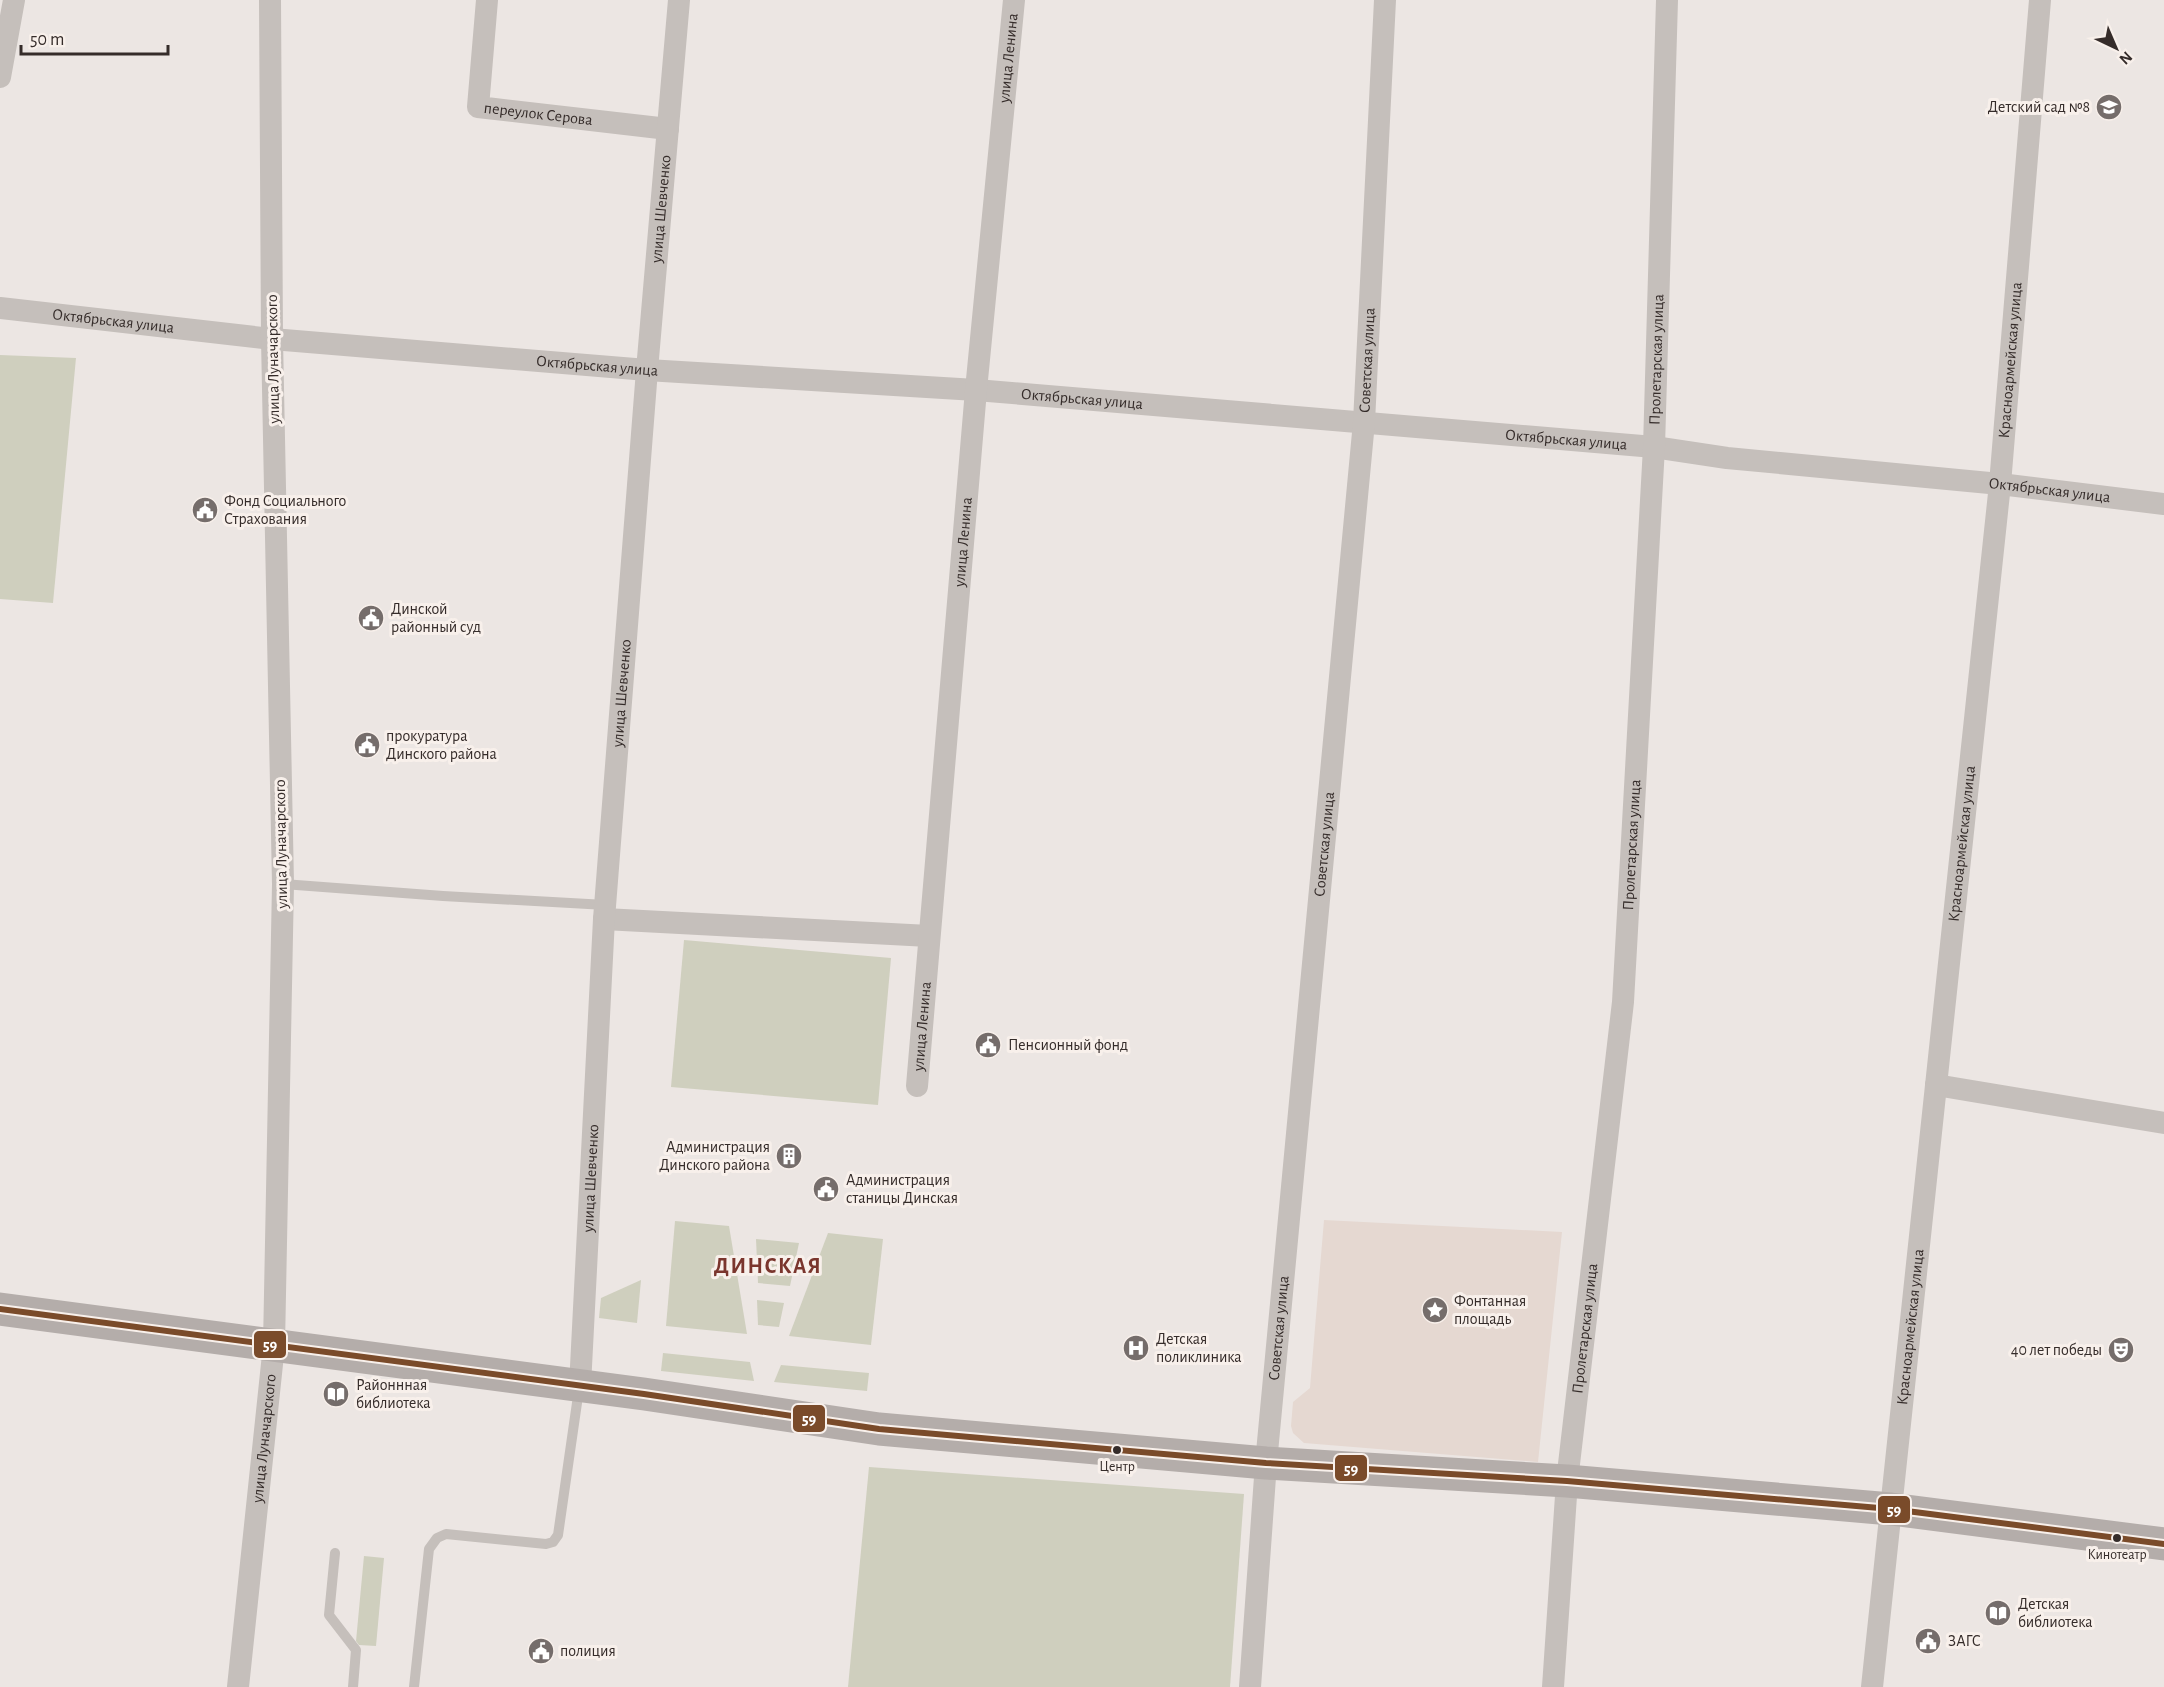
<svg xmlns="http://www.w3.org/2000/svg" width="2164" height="1687" viewBox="0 0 2164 1687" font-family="'Alegreya Sans',sans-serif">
  <rect width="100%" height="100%" fill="#ece6e3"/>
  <!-- green -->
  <g fill="#cfcfbe">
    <path d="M0,355L76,358L53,603L0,599Z"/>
    <path d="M684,940L891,958L878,1105L671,1087Z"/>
    <path d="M675,1221L729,1226L747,1334L666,1326Z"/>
    <path d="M828,1233L883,1239L871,1345L789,1336Z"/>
    <path d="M756,1239L799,1243L790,1286L758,1283Z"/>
    <path d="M641,1280L637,1323L599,1318L601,1298Z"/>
    <path d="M757,1300L784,1303L779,1327L758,1325Z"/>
    <path d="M663,1353L750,1362L754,1381L661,1371Z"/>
    <path d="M781,1365L869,1373L867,1391L774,1382Z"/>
    <path d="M869,1467L1244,1494L1230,1687H848Z"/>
    <path d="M364,1556L384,1558L376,1646L359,1645L356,1641Z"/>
  </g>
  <!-- plaza -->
  <path fill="#e5d8d1" d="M1324,1220L1562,1232L1538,1462L1304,1443L1293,1433L1291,1426L1293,1402L1310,1388Z"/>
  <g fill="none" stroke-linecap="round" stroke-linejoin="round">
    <!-- service -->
    <g stroke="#c5bfbb" stroke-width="10">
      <path d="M283,884L443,896L606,905"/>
      <path d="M335,1553L329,1615L356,1650L353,1687"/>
      <path d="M414,1687L429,1549L437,1538L446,1534L546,1544L553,1542L558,1535L579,1389"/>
    </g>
    <!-- minor -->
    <g stroke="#c5bfbb" stroke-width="22">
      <path id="s1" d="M487,0L478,107L668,129"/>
      <path d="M0,77L14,0"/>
      <path id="s2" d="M0,308L272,339L647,370L976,390L1654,447L1727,458L2000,484L2164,504"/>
      <path d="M604,919L929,936"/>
      <path d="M1936,1085L2164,1123"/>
      <path id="s3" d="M917,1086L976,390L1014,0"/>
      <path id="s4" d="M580,1386L604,919L647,370L679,0"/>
      <path id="s5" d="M238,1687L274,1345L283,884L272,339L270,0"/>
      <path id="s6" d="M1250,1687L1266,1463L1364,422L1385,0"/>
      <path id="s7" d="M1553,1687L1567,1481L1623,1002L1654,447L1667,0"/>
      <path id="s8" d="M1872,1687L2000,484L2040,0"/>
    </g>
    <!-- primary -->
    <path stroke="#b4adaa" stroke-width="33" d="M0,1309L644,1394L879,1429L1266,1463L1567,1481L1891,1509L2164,1544"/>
    <defs>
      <path id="bus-1" d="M0,1309L644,1394L879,1429L1266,1463L1567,1481L1891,1509L2164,1544"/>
    </defs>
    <!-- bus-1 casing -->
    <use href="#bus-1" stroke="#f8f0eb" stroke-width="10"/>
    <!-- bus-1 -->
    <use href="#bus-1" stroke="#7a4b2a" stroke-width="6"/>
  </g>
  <!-- icons -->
  <defs>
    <symbol id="school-disc" viewBox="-11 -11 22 22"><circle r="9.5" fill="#756d6b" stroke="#f8f0eb"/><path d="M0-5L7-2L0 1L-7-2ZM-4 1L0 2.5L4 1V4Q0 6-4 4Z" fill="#fff"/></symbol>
    <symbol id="civic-disc" viewBox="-11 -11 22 22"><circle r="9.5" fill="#756d6b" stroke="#f8f0eb"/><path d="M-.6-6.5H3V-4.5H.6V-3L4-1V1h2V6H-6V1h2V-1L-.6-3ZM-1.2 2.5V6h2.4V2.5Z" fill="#fff"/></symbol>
    <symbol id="building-disc" viewBox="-11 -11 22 22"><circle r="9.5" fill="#756d6b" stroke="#f8f0eb"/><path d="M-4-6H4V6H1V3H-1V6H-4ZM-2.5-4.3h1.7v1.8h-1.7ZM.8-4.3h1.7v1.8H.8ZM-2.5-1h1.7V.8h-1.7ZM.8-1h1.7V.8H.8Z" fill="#fff"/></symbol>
    <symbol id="sight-disc" viewBox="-11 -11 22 22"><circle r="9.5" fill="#756d6b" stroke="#f8f0eb"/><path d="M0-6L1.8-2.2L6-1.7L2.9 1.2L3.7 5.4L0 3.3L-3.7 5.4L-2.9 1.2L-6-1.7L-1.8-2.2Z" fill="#fff"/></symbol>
    <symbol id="hospital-disc" viewBox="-11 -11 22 22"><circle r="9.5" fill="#756d6b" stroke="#f8f0eb"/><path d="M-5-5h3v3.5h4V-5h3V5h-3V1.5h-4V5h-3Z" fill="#fff"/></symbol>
    <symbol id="theatre-disc" viewBox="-11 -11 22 22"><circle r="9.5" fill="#756d6b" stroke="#f8f0eb"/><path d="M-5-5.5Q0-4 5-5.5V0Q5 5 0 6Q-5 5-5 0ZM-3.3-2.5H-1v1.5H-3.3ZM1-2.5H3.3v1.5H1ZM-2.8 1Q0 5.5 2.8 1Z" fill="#fff"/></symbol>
    <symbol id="library-disc" viewBox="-11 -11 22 22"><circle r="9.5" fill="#756d6b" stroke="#f8f0eb"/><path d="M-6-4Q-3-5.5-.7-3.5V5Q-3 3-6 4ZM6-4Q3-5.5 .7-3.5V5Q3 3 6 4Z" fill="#fff"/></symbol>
  </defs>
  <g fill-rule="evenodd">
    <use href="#school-disc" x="2094" y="92" width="30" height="30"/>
    <use href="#civic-disc" x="190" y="495" width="30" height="30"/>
    <use href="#civic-disc" x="356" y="603" width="30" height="30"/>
    <use href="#civic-disc" x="352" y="730" width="30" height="30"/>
    <use href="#civic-disc" x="973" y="1030" width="30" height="30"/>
    <use href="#building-disc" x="774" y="1141" width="30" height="30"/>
    <use href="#civic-disc" x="811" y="1174" width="30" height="30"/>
    <use href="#sight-disc" x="1420" y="1295" width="30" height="30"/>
    <use href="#hospital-disc" x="1121" y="1333" width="30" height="30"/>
    <use href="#theatre-disc" x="2106" y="1335" width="30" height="30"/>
    <use href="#library-disc" x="321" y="1379" width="30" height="30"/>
    <use href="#library-disc" x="1983" y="1598" width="30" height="30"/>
    <use href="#civic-disc" x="1913" y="1626" width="30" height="30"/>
    <use href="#civic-disc" x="526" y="1636" width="30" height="30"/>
  </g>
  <!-- markers -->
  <g fill="#352c2a" stroke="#f8f0eb" stroke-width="2">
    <circle cx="1117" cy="1450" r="5"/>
    <circle cx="2117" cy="1538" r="5"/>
  </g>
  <g text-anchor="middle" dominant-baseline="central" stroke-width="6" stroke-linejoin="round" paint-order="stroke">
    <!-- bus labels -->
    <g font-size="14" fill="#352c2a" stroke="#f8f0eb">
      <text x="1117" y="1467">Центр</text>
      <text x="2117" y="1555">Кинотеатр</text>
    </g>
    <!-- street labels -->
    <g font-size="16" fill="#352c2a" stroke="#f8f0eb">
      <text stroke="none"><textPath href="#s3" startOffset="1032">улица Ленина</textPath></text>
      <text stroke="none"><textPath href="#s1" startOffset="168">переулок Серова</textPath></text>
      <text stroke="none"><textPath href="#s4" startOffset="1180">улица Шевченко</textPath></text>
      <text stroke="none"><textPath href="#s2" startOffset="114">Октябрьская улица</textPath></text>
      <text transform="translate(273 359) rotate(-91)">улица Луначарского</text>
      <text stroke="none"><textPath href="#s6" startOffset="1332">Советская улица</textPath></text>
      <text stroke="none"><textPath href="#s7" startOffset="1332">Пролетарская улица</textPath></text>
      <text stroke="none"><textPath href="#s8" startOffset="1334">Красноармейская улица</textPath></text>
      <text stroke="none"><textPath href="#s2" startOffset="600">Октябрьская улица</textPath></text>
      <text stroke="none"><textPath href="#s2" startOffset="1086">Октябрьская улица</textPath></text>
      <text stroke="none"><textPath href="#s2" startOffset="1572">Октябрьская улица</textPath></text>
      <text stroke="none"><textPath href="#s2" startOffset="2058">Октябрьская улица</textPath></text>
      <text stroke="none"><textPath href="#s3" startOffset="546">улица Ленина</textPath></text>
      <text stroke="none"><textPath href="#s4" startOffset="694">улица Шевченко</textPath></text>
      <text transform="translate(281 844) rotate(-91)">улица Луначарского</text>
      <text stroke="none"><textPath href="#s6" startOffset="846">Советская улица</textPath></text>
      <text stroke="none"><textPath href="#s8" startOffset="848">Красноармейская улица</textPath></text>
      <text stroke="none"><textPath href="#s7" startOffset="846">Пролетарская улица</textPath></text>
      <text stroke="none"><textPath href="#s3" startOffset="60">улица Ленина</textPath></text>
      <text stroke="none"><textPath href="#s4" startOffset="208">улица Шевченко</textPath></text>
      <text stroke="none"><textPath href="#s8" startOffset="362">Красноармейская улица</textPath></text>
      <text stroke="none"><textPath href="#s6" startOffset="360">Советская улица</textPath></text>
      <text stroke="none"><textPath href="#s7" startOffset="360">Пролетарская улица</textPath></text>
      <text stroke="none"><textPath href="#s5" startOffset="250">улица Луначарского</textPath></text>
    </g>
    <!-- poi labels -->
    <g font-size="16" fill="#352c2a" stroke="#f8f0eb" text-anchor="start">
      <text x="2090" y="107" text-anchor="end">Детский сад №8</text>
      <text x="224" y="501">Фонд Социального<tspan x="224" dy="18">Страхования</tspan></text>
      <text x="391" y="609">Динской<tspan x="391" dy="18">районный суд</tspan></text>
      <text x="386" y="736">прокуратура<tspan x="386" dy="18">Динского района</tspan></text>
      <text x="1008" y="1045">Пенсионный фонд</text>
      <text x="770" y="1147" text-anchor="end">Администрация<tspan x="770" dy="18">Динского района</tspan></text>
      <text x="846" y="1180">Администрация<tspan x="846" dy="18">станицы Динская</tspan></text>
      <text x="1454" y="1301">Фонтанная<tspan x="1454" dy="18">площадь</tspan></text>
      <text x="1156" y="1339">Детская<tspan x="1156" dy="18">поликлиника</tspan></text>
      <text x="2102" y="1350" text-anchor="end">40 лет победы</text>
      <text x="356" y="1385">Районнная<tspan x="356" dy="18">библиотека</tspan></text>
      <text x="2018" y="1604">Детская<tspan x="2018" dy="18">библиотека</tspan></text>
      <text x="1948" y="1641">ЗАГС</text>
      <text x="560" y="1651">полиция</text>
    </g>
    <!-- district labels -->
    <g font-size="22" font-weight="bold" letter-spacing="1.5" fill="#7a352d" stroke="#f8f0eb">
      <text x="768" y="1266">ДИНСКАЯ</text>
    </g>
  </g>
  <g stroke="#f8f0eb" stroke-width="2">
    <rect x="253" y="1330" width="34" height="29" rx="6" fill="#7a4b2a"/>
    <rect x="792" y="1404" width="34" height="29" rx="6" fill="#7a4b2a"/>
    <rect x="1334" y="1454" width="34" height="28" rx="6" fill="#7a4b2a"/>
    <rect x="1877" y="1495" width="34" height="29" rx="6" fill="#7a4b2a"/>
  </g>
  <g font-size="16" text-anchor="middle" font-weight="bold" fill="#fff">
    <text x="270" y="1350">59</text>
    <text x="809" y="1424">59</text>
    <text x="1351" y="1474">59</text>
    <text x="1894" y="1515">59</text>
  </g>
  <!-- north arrow -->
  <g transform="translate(2116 48) rotate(136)" stroke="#f8f0eb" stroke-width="4.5" paint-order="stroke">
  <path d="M0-4.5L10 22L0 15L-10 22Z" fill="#352c2a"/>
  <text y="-9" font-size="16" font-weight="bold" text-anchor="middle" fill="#352c2a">N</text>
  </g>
  <!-- scale -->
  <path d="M21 45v9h147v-9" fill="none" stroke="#352c2a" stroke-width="3"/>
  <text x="30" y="45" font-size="18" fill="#352c2a" stroke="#f8f0eb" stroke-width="4.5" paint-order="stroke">50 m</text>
</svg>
